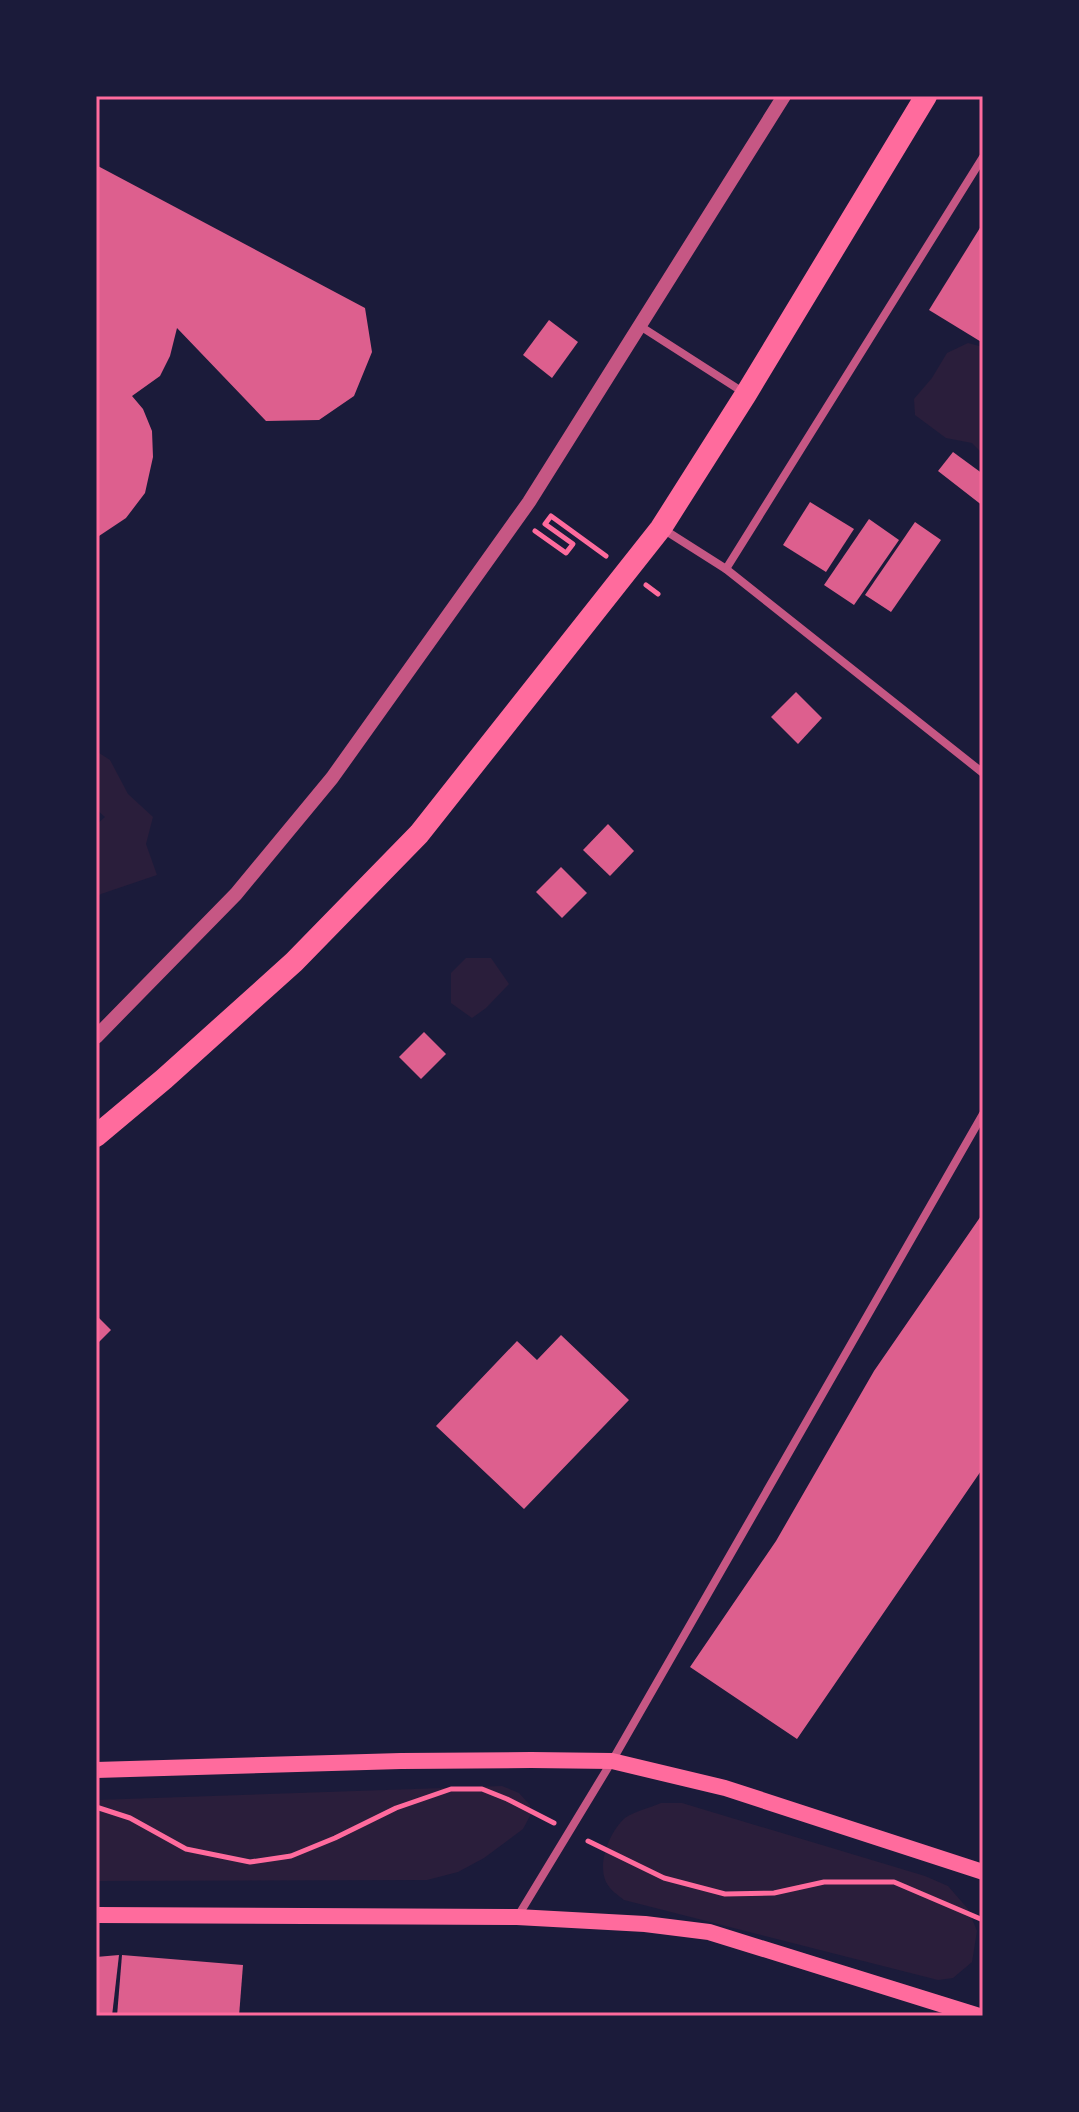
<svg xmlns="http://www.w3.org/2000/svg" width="1079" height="2112" viewBox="0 0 1079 2112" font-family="Georgia,serif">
  <rect width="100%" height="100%" fill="#1b1b3a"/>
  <!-- green -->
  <g fill="#2a1e3b">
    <path d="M968,343L983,347V454L972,443L946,438L915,415L914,399L932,378L947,353Z"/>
    <path d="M96,751L110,760L128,794L153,817L146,844L157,875L101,894L96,898V825L105,817L96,809Z"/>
    <path d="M466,958H491L509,984L486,1008L472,1018L451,1003V973Z"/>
    <path d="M502,1786L519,1793L530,1805L531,1814L523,1829L484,1858L458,1872L427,1880L96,1881V1800Z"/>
    <path d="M661,1803H682L925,1876L948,1886L968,1909L977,1931L972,1962L953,1978L938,1980L624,1900C618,1895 610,1890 606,1882C597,1863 610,1831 625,1818C635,1811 650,1808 661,1803Z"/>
  </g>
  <!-- building -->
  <g fill="#dd5f8e">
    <path d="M96,165L365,308L372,352L354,396L319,420L266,421L177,328L170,356L160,376L132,396L143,409L152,431L153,457L145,493L126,518L96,538Z"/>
    <path d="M983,223V343L929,310Z"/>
    <path d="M549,320L578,342L552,378L523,355Z"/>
    <path d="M953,452L983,474V506L938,471Z"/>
    <path d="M810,502L854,529L826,572L783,545Z"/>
    <path d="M869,519L899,540L854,605L824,585Z"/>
    <path d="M915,522L941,540L891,612L865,595Z"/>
    <path d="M796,692L822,718L798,744L771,717Z"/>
    <path d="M608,824L634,851L610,876L583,850Z"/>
    <path d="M561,867L587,893L562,918L536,892Z"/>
    <path d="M424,1032L446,1054L421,1079L399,1057Z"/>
    <path d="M983,1213V1468L797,1739L690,1667L776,1541L874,1371Z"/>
    <path d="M96,1315L111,1330L96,1345Z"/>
    <path d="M561,1335L629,1400L524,1509L436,1426L517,1341L537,1360Z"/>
    <path d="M119,1955L112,2016H96V1957Z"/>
    <path d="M122,1955L243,1965L239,2016H117Z"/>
  </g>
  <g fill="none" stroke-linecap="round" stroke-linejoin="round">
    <!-- path -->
    <g stroke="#ff6b9d" stroke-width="5">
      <path d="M535,531L566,553L573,544L545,524L551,516L606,556"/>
      <path d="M646,585L658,594"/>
      <path d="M96,1807L130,1818L186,1849L250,1862L291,1856L335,1838L396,1808L451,1789H482L507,1799L554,1823"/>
      <path d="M588,1841L664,1878L725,1894L774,1893L824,1882H894L983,1920"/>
    </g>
    <!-- minor -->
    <g stroke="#c65784" stroke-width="8">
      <path d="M640,326L746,394"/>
      <path d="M663,529L726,569L983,773"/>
      <path d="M726,569L983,157"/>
      <path d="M518,1916L612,1761L983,1114"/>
    </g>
    <!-- tertiary -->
    <path stroke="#c65784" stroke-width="14" d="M96,1037L236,894L332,778L529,502L784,96"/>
    <!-- secondary -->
    <g stroke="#ff6b9d" stroke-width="16">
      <path d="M96,1770L401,1761L531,1760L612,1761L725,1788L983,1872"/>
      <path d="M96,1915L517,1917L645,1924L709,1932L979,2016"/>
    </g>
    <!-- trunk -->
    <path stroke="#ff6b9d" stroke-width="22" d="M96,1136L164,1079L294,962L419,834L661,528L746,394L926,96"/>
  </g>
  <!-- border -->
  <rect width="1079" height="2112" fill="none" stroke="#1b1b3a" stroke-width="196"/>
  <rect x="98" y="98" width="883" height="1916" fill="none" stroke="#ff6b9d" stroke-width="3"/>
</svg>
